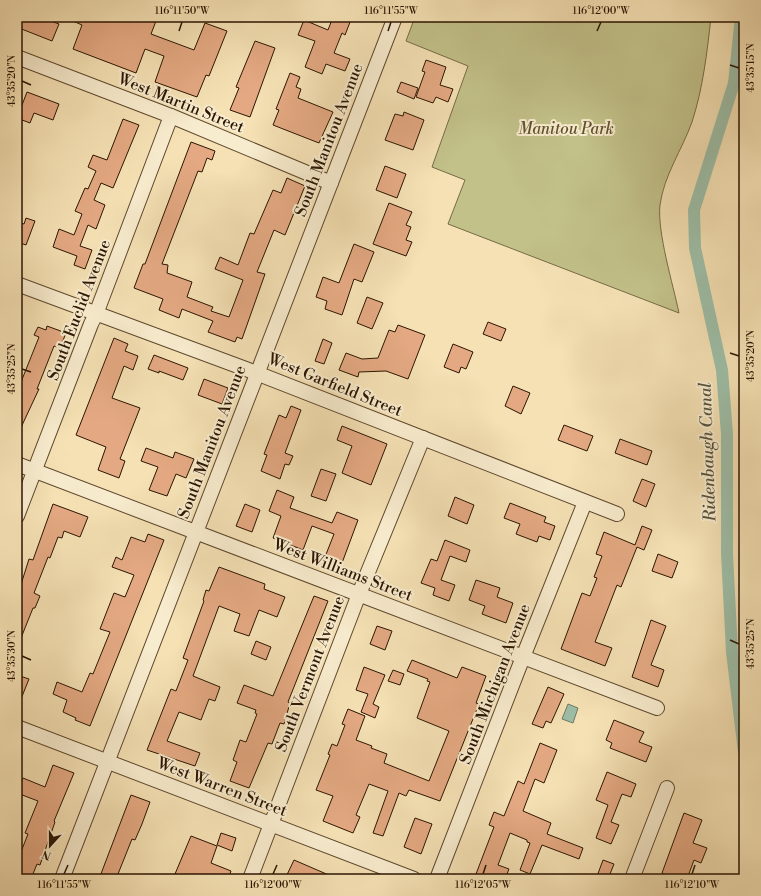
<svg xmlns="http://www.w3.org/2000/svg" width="761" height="896" viewBox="0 0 761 896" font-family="'Libre Bodoni',serif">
  <rect width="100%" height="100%" fill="#f5e1b4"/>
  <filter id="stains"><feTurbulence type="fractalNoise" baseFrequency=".005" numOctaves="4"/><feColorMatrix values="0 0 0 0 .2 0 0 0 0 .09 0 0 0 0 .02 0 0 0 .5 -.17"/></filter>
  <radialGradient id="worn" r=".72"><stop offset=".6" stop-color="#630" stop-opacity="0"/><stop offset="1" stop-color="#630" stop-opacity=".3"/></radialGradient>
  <!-- green -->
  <path fill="#c2c189" stroke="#766b46" d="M415,17H711C707,53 703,88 692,122C682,150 664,175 660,205C657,232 673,284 679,313L448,224L465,180L432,167L468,66L406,41Z"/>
  <!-- water -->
  <path fill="#9dbea7" stroke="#6f7a65" d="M568,704L578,708L573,723L562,719Z"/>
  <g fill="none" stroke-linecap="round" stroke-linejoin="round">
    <!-- canal -->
    <path stroke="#9dbea7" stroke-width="12" d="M741,17L734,83L694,210L695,248L722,370L727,434V554L732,652L744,752"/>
  </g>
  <!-- building -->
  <g fill="#e4a982" stroke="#2b1502">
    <path d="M23,17H40L59,24L52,41L19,28Z"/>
    <path d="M64,17H128L137,21L139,17H146L156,21L151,34L194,50L205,23L227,31L209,76L206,75L197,97L155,82L164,56L145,49L136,73L73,49L82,25Z"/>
    <path d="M333,17H352L345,35L342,33L334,53L350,59L345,71L326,64L322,74L305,67L315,41L298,35L304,20L328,30Z"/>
    <path d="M255,41L275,48L250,117L230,110L239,88L236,87Z"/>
    <path d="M426,60L446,67L440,85L453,89L448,102L436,97L433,103L416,97L425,72L422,71Z"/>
    <path d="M290,73L300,77L296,87L301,89L298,98L333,112L319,143L273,125L279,110L276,109Z"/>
    <path d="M401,82L418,88L414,99L397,92Z"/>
    <path d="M27,92L59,104L53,120L34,113L30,123L17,118Z"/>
    <path d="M404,112L424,120L413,150L385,140L395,114L403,116Z"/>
    <path d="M123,119L139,125L113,188L101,183L94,200L105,205L96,229L88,225L80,246L92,250L85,269L74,265L77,256L53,247L59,229L74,235L82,214L75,211L85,188L88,189L96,171L88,167L93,155L107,160Z"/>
    <path d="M191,142L215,151L212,160L207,158L202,172L198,171L162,264L168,265L167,273L192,282L187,297L213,307L211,311L229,317L243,280L215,269L220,257L238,265L250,233L254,234L273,190L281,193L287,178L305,186L285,235L274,230L257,272L265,274L242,339L237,337L235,342L208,332L213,321L182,309L179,318L159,310L163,299L134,288L143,264H145Z"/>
    <path d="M385,166L406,174L397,198L376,190Z"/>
    <path d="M389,203L412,212L406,225L411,227L406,240L412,242L406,256L373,244Z"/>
    <path d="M26,218L35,221L26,245L17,242V222L24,224Z"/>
    <path d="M354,244L374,252L362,282L354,279L342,315L325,309L327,301L316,297L323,277L339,283Z"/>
    <path d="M367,297L383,303L372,329L357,323Z"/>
    <path d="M488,322L506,329L501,341L483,334Z"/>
    <path d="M398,325L425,335L408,379L386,371L359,372L358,377L339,370L346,353L362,359L378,358L389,330L395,332Z"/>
    <path d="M47,326L66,333L60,348L54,346L37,389H39L17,436V380L21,382L39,337L34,335L38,327L46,330Z"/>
    <path d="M114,338L128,344L125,351L138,356L133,370L124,366L112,398L140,408L120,459L125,461L119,478L98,470L106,447L76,435Z"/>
    <path d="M323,339L332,343L324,364L315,361Z"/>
    <path d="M453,344L473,352L466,369L461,367L459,373L444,367Z"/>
    <path d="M154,355L188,368L183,380L159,371V373L148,369Z"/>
    <path d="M204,379L228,388L222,404L198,395Z"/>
    <path d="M513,386L530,393L521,414L505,406Z"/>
    <path d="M291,406L301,410L285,453L293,456L289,465L285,464L280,479L261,471L267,455L264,454L279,415L286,418Z"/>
    <path d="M564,425L593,436L587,451L558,440Z"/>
    <path d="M342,426L387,444L371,485L342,473L352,446L337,440Z"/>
    <path d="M620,439L652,451L647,465L615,453Z"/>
    <path d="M146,448L173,458L175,452L194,459L186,478L176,474L167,496L149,490L158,467L141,461Z"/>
    <path d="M321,469L336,474L326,501L311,496Z"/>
    <path d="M642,479L655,484L646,507L633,501Z"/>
    <path d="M277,490L294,497L290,508L332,523L337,512L358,520L342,563L325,557L334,534L312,526L303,550L273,538L281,516L269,511Z"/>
    <path d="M455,497L474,505L467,524L448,516Z"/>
    <path d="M510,503L546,517L544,522L555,526L550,540L539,536L537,542L516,534L520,524L504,518Z"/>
    <path d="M53,504L88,517L80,537L64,531L62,538L58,537L50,558L48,557L34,593L40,596L35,608H33L17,648V597L29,559L33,560Z"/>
    <path d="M245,504L260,510L252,532L236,526Z"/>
    <path d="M642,526L652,530L644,550L637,547L621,587L617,585L595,642L612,648L605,666L561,649L582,593L590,596L597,578L594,577L602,556L596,554L604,532L635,545Z"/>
    <path d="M148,534L164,540L90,726L75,720L76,718L63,712L67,700L53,694L57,682L82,692L90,673L93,674L110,632L100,629L114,593L125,597L134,575L112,567L116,557L122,560L131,537L145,542Z"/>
    <path d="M445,540L470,550L466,562L450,556L441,580L455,585L449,601L433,595L435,588L421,583L431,559L437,561Z"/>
    <path d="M658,554L678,562L672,578L652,571Z"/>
    <path d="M219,567L265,584L264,589L285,597L277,617L259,610L249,636L234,631L240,614L219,606L193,676L220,687L215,701L209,699L201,720L179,712L167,741L200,753L195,766L147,750L171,689L176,691L188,660L183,658L204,601L203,600L206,590L209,591Z"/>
    <path d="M476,580L500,588L497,597L513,603L506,623L482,614L485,606L469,600Z"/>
    <path d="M314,596L328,601L288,702L290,703L284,724L280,723L272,744L268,743L249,788L230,781L237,762L233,760L240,740L246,742L257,714L255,713L256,710L237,703L244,685L273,696Z"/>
    <path d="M651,620L666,626L651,665L664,670L658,687L632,677Z"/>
    <path d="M377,626L392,631L385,650L370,644Z"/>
    <path d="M256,641L271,647L266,660L251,654Z"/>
    <path d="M412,660L457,678L462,667L486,676L476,703L479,704L440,801L409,790L406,796L399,793L383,836L373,833L388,791L369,784L356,815L360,817L353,833L323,821L333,796L316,790L330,755L328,754L332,744L337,746L345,725L342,724L348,709L365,716L356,740L372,746L371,748L387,754L384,763L429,781L449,731L417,718L430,682L427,681L428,679L407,671Z"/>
    <path d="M364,667L385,675L373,704L379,707L375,718L361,712L368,694L356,690Z"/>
    <path d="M393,670L404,674L400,685L388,681Z"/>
    <path d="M17,675L29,679L17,709Z"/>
    <path d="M548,687L564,694L551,723L546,721L543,728L532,724Z"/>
    <path d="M614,720L644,732L639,742L652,747L646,762L610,748L612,743L606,740Z"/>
    <path d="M540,743L557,750L544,783L535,779L523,811L551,823L547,834L583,848L579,859L542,845L530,874L520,870L530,843L527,842V840L510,833L498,865L509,869L505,879H488L476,874L494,827L489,825L494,812L504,816L518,781L524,784Z"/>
    <path d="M53,765L74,773L54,821L55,822L40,865L37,864L31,879H17V862L28,834L25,833L38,801L17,793L23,778L45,787Z"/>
    <path d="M607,772L636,784L631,797L622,794L611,822L619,825L611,844L596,838L608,805L596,800Z"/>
    <path d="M131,795L150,802L142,824L135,840L132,839L116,879H99Z"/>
    <path d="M684,813L702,820L693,843L707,848L701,863L694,860L687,879H676L662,873Z"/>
    <path d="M415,818L432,824L421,854L404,847Z"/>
    <path d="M221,833L236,838L232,851L217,845Z"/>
    <path d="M191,836L217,846L211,863L231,871L228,879H187L175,874Z"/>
    <path d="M294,860L338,879H285Z"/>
    <path d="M603,860L614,864L608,879H596Z"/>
  </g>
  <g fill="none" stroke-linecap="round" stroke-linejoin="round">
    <defs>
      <g id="minor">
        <path d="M17,57L171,116L331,183"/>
        <path d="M17,284L246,369L617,514"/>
        <path d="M17,464L657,708"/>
        <path d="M17,516L91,324L96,314L171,116"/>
        <path d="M17,727L414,879"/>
        <path d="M62,879L395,17"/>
        <path d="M250,879L359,594L423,438"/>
        <path d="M437,879L523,657L585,502"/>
        <path d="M632,879L667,788"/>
      </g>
    </defs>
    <!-- minor casing -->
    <use href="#minor" stroke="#5e482e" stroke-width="16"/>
    <!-- minor -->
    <use href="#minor" stroke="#f8ecce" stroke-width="14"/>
  </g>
  <!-- ticks -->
  <path fill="none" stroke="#2b1502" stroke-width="1.5" d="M179,31L182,22M388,31L391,22M597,31L601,22M730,65L739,68M22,81L31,85M730,353L739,356M22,369L31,372M730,640L739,644M22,656L31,660M64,874L68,865M273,874L277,865M483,874L486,865M692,874L695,865"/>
  <g text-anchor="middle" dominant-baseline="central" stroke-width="4" stroke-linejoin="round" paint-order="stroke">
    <!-- street labels -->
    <g font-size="16" fill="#2b1502" stroke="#f8ecce">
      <text transform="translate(181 103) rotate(22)">West Martin Street</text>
      <text transform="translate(329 140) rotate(-69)">South Manitou Avenue</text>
      <text transform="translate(79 310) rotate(-69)">South Euclid Avenue</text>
      <text transform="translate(335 385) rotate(22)">West Garfield Street</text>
      <text transform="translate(212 442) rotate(-69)">South Manitou Avenue</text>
      <text transform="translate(343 570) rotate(21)">West Williams Street</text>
      <text transform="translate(310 674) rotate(-69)">South Vermont Avenue</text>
      <text transform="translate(495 684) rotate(-69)">South Michigan Avenue</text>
      <text transform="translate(222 787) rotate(21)">West Warren Street</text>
    </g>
    <!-- park labels -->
    <g font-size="16" font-style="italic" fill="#605131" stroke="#f8ecce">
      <text x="566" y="129">Manitou Park</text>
    </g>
    <!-- water labels -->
    <g font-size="17" font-style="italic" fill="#53503c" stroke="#f8ecce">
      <text transform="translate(708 452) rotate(-92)">Ridenbaugh Canal</text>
    </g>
  </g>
  <!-- margin -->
  <rect width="761" height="896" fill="none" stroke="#f5e1b4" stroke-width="44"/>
  <!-- north arrow -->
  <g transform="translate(50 846) rotate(201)" stroke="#f8ecce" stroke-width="3" paint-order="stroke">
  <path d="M0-3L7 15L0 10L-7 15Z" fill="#2b1502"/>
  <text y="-6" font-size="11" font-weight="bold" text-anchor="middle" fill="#2b1502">N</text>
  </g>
  <rect x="22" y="22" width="717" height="852" fill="none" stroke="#2b1502" stroke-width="1.5"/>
  <g font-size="10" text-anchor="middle" fill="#2b1502">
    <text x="182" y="14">116°11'50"W</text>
    <text x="391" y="14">116°11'55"W</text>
    <text x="601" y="14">116°12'00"W</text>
    <text transform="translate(750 68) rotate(-90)" y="4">43°35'15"N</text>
    <text transform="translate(11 81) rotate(-90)" y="4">43°35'20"N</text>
    <text transform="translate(750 356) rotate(-90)" y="4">43°35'20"N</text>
    <text transform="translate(11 369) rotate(-90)" y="4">43°35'25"N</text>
    <text transform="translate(750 644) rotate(-90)" y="4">43°35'25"N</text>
    <text transform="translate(11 656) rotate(-90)" y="4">43°35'30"N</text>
    <text x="64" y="888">116°11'55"W</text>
    <text x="273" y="888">116°12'00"W</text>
    <text x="483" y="888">116°12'05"W</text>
    <text x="692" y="888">116°12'10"W</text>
  </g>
  <rect width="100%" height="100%" filter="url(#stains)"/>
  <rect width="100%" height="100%" fill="url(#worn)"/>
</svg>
